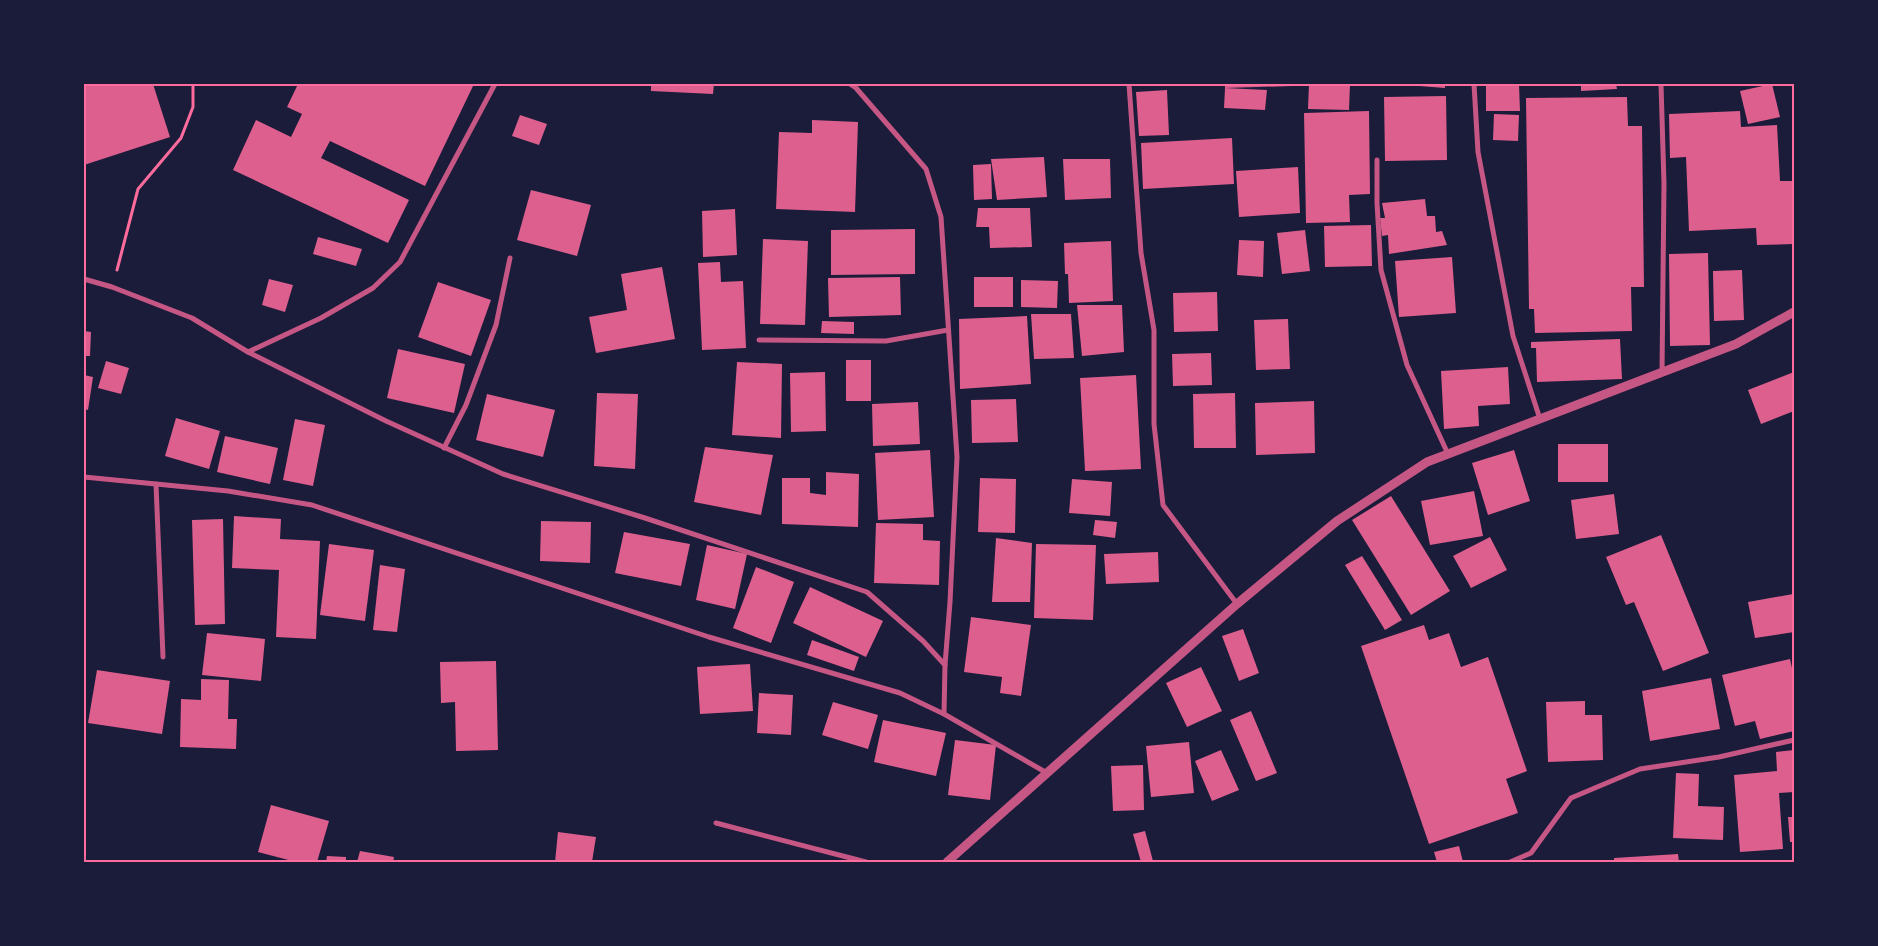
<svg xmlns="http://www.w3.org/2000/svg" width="1878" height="946" viewBox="0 0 1878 946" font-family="'Source Serif 4',serif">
  <rect width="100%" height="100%" fill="#1b1b3a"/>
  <!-- building -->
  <g fill="#dd5f8e">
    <path d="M84,84H153L170,137L84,165Z"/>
    <path d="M298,84H474L425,186L330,141L321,158L409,200L388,243L233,170L256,120L291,137L302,114L287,107Z"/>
    <path d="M651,84H714L713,94L651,91Z"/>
    <path d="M1225,84H1293V86L1225,88Z"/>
    <path d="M1309,84H1350L1349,110L1308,109Z"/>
    <path d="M1406,84H1445V88L1406,85Z"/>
    <path d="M1486,84H1519L1520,111H1486Z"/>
    <path d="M1581,84H1616L1617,89L1581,91Z"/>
    <path d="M1772,84L1780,117L1748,124L1740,91Z"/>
    <path d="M1225,88L1267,90L1265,110L1224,108Z"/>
    <path d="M1167,90L1169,135L1139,136L1136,92Z"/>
    <path d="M1446,96L1447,160L1385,161L1384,97Z"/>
    <path d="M1627,97L1628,126H1642L1644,287H1631L1632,331L1535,333L1534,309H1529L1526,98Z"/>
    <path d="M1369,111L1370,194L1349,195L1350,222L1306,223L1304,113Z"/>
    <path d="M1740,111L1741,127L1777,125L1780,181H1794V244L1757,245L1756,228L1689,231L1686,157L1670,158L1669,114Z"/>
    <path d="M1494,114L1519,115L1518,141L1493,140Z"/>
    <path d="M520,115L547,124L539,145L512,136Z"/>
    <path d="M812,120L858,122L855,212L776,209L779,132L812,133Z"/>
    <path d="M1232,138L1234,184L1143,189L1141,143Z"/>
    <path d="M1044,157L1047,197L997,200L991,159Z"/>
    <path d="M1063,159H1110L1111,198L1065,200Z"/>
    <path d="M991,164L992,199L974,200L973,165Z"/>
    <path d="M1298,167L1300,213L1239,217L1236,171Z"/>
    <path d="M531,190L591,205L577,256L517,240Z"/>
    <path d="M1425,199L1427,216H1435L1436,232L1442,231L1447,245L1389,254L1388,235L1382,236L1380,218H1385L1382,203Z"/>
    <path d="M978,208H1030L1032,247L990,248L989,227H976Z"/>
    <path d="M735,209L737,255L703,257L702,211Z"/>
    <path d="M1371,225L1372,266L1325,267L1324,226Z"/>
    <path d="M915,229V274L831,275V230Z"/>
    <path d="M1305,230L1310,271L1282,274L1277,233Z"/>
    <path d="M318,237L362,249L356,266L313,254Z"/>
    <path d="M763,239L808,241L805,325L760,324Z"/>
    <path d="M1239,240L1264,241L1263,277L1237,275Z"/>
    <path d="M1111,241L1113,301L1069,303L1068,274H1065L1064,243Z"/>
    <path d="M1708,253L1710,345L1670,346L1669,254Z"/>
    <path d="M1452,257L1456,313L1399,317L1395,261Z"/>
    <path d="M720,262L721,282L743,281L746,348L702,350L698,263Z"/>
    <path d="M662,267L675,339L596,353L589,317L627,310L621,274Z"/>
    <path d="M1742,270L1744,320L1714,321L1713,271Z"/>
    <path d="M900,277L901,315L829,317L828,278Z"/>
    <rect x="974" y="277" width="39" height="30"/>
    <path d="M269,279L293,285L285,312L262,305Z"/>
    <path d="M1021,280L1058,281L1057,308L1021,307Z"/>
    <path d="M438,282L491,300L471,356L418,337Z"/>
    <path d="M1217,292L1218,331L1174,332L1173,293Z"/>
    <path d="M1077,305H1122L1124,352L1082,356Z"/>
    <path d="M1031,314H1071L1074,358L1034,359Z"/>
    <path d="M1027,316L1031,384L960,389L959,319Z"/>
    <path d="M1288,319L1290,369L1256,370L1254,320Z"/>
    <path d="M822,321L854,322V334L821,333Z"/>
    <path d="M84,331L91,332L90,356H84Z"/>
    <path d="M1620,339L1622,379L1537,382L1536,348H1531V342Z"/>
    <path d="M398,349L465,364L454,413L387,398Z"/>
    <path d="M1211,353L1212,385L1173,386L1172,354Z"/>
    <rect x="846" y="360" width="25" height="41"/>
    <path d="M106,361L129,368L121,394L98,388Z"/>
    <path d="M737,362L782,364L781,438L732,435Z"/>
    <path d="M1508,367L1510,404L1478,406L1479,426L1444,429L1441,371Z"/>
    <path d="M825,372L826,431L791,432L790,373Z"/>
    <path d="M1794,372V411L1761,424L1748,390Z"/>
    <path d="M84,375L93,377L88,410L84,409Z"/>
    <path d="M1136,375L1141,469L1085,471L1080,378Z"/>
    <path d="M597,393L638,394L635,469L594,466Z"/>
    <path d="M1235,393L1236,448H1194L1193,394Z"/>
    <path d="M487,394L555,410L543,457L476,440Z"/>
    <path d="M1016,399L1018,442L972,443L971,400Z"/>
    <path d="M1314,401L1315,453L1256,455L1255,403Z"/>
    <path d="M918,402L920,444L873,446L872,404Z"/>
    <path d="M176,418L220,431L209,469L165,456Z"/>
    <path d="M295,419L325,425L313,486L283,480Z"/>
    <path d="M225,436L278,448L270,484L217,472Z"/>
    <rect x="1558" y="444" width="50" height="38"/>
    <path d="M705,447L773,455L761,515L694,502Z"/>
    <path d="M930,450L934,517L878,520L875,453Z"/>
    <path d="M1514,450L1530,501L1488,515L1472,463Z"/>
    <path d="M826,472L859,474L858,527L782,524V478H810V493L826,495Z"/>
    <path d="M980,478L1016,479L1015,533L978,532Z"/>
    <path d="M1072,479L1112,482L1110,516L1069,513Z"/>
    <path d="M1474,491L1483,536L1430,545L1421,501Z"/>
    <path d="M1614,494L1619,534L1576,539L1571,500Z"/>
    <path d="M1391,496L1450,591L1411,615L1352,520Z"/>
    <path d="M234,516L281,519L280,539L320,541L316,639L276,637L279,570L232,568Z"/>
    <path d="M223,519L225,624L195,625L192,520Z"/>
    <path d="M1095,520L1117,522L1115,538L1093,535Z"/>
    <path d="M541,521L591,522L590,563L540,561Z"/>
    <path d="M876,523L923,524V540L940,541L939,585L874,583Z"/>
    <path d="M624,532L690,544L681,586L615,573Z"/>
    <path d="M1661,535L1709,653L1663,671L1634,602L1626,605L1606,557Z"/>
    <path d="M1490,537L1507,570L1471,588L1453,556Z"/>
    <path d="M996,538L1032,543L1030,602H992Z"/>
    <path d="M329,544L374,550L365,621L320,615Z"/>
    <path d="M1036,544L1096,545L1093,620L1034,618Z"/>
    <path d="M707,545L747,554L735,609L696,600Z"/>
    <path d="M1158,552L1159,582L1106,584L1104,554Z"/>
    <path d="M1362,556L1402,620L1385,630L1345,565Z"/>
    <path d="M380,565L405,569L397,632L373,630Z"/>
    <path d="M756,567L794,582L771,643L733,628Z"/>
    <path d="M810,587L883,621L866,657L793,623Z"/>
    <path d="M1793,594L1794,632L1755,638L1748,602Z"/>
    <path d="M971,617L1031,625L1021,696L1000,693L1002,677L964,672Z"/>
    <path d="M1424,625L1429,640L1449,633L1461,667L1488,657L1527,771L1506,779L1518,813L1429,844L1361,646Z"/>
    <path d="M1243,629L1259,673L1239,681L1222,636Z"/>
    <path d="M207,633L265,639L261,681L202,675Z"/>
    <path d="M812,640L859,657L854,671L807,655Z"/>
    <path d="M1790,659L1794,677V731L1760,739L1755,721L1735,726L1722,675Z"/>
    <path d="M496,661L498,750L456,751L455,702L441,703L440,662Z"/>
    <path d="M750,664L753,711L700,714L697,667Z"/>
    <path d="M1201,667L1222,711L1187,727L1166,683Z"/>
    <path d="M97,670L170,681L162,734L88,723Z"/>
    <path d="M1711,678L1720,729L1650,741L1642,691Z"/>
    <path d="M201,679L229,680L228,719H237L236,749L180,747L181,699L201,700Z"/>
    <path d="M759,693L793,695L791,735L757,733Z"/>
    <path d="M1585,701V715H1602L1603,760L1548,762L1546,702Z"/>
    <path d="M833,702L878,715L868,749L822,735Z"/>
    <path d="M1251,711L1277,773L1256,781L1230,720Z"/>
    <path d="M883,720L946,733L936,776L874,762Z"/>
    <path d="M955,740L996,745L990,800L948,795Z"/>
    <path d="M1189,742L1194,793L1151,797L1146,746Z"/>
    <path d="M1221,750L1239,790L1212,801L1195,761Z"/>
    <path d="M1794,750V792L1779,793L1783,849L1740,852L1734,775L1777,771L1776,752Z"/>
    <path d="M1143,765L1144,810L1113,811L1111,766Z"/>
    <path d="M1676,773L1699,774L1698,806L1724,807L1723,840L1673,838Z"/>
    <path d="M271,805L329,821L317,862H296L258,852Z"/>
    <path d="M1788,817H1794V842H1790Z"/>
    <path d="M1145,831L1153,861L1141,862L1133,834Z"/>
    <path d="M558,832L596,837L592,862H555Z"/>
    <path d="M1459,846L1463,862H1437L1434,852Z"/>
    <path d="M360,851L394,857L393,862H357Z"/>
    <path d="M1678,854L1679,862H1614V858Z"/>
    <path d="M327,856L346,857V862H326Z"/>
  </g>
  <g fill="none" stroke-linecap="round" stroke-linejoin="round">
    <!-- path -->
    <path stroke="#ff6b9d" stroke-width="3" d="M117,270L138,189L181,138L193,107V84"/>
    <!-- minor -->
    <g stroke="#c65784" stroke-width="5">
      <path d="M850,84L856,88L926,169L941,217L957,457L950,602L945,665L944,714"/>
      <path d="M1129,84L1141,253L1154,330V424L1163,505L1237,604"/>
      <path d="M1474,84L1478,152L1513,336L1540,419"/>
      <path d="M1661,84L1664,184L1662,373"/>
      <path d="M1377,160V203L1381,270L1407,365L1448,454"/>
      <path d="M84,279L112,287L192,318L248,352L386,421L503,474L645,518L867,592L923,641L945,665"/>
      <path d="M759,340L886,341L948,330"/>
      <path d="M248,352L321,318L373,288L400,262L495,84"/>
      <path d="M444,448L466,405L496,325L510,258"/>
      <path d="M84,477L228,491L312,505L709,637L900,693L944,714L1047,773"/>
      <path d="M156,484L163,657"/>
      <path d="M716,823L866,862"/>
      <path d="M1510,862L1531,853L1571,798L1640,769L1719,757L1794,740"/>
    </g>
    <!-- tertiary -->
    <path stroke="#c65784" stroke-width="9" d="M947,862L1237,604L1337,521L1427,462L1736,344L1794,312"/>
  </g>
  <!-- border -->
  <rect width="1878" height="946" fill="none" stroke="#1b1b3a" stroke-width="170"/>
  <rect x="85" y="85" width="1708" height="776" fill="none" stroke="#ff6b9d" stroke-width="2"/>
</svg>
